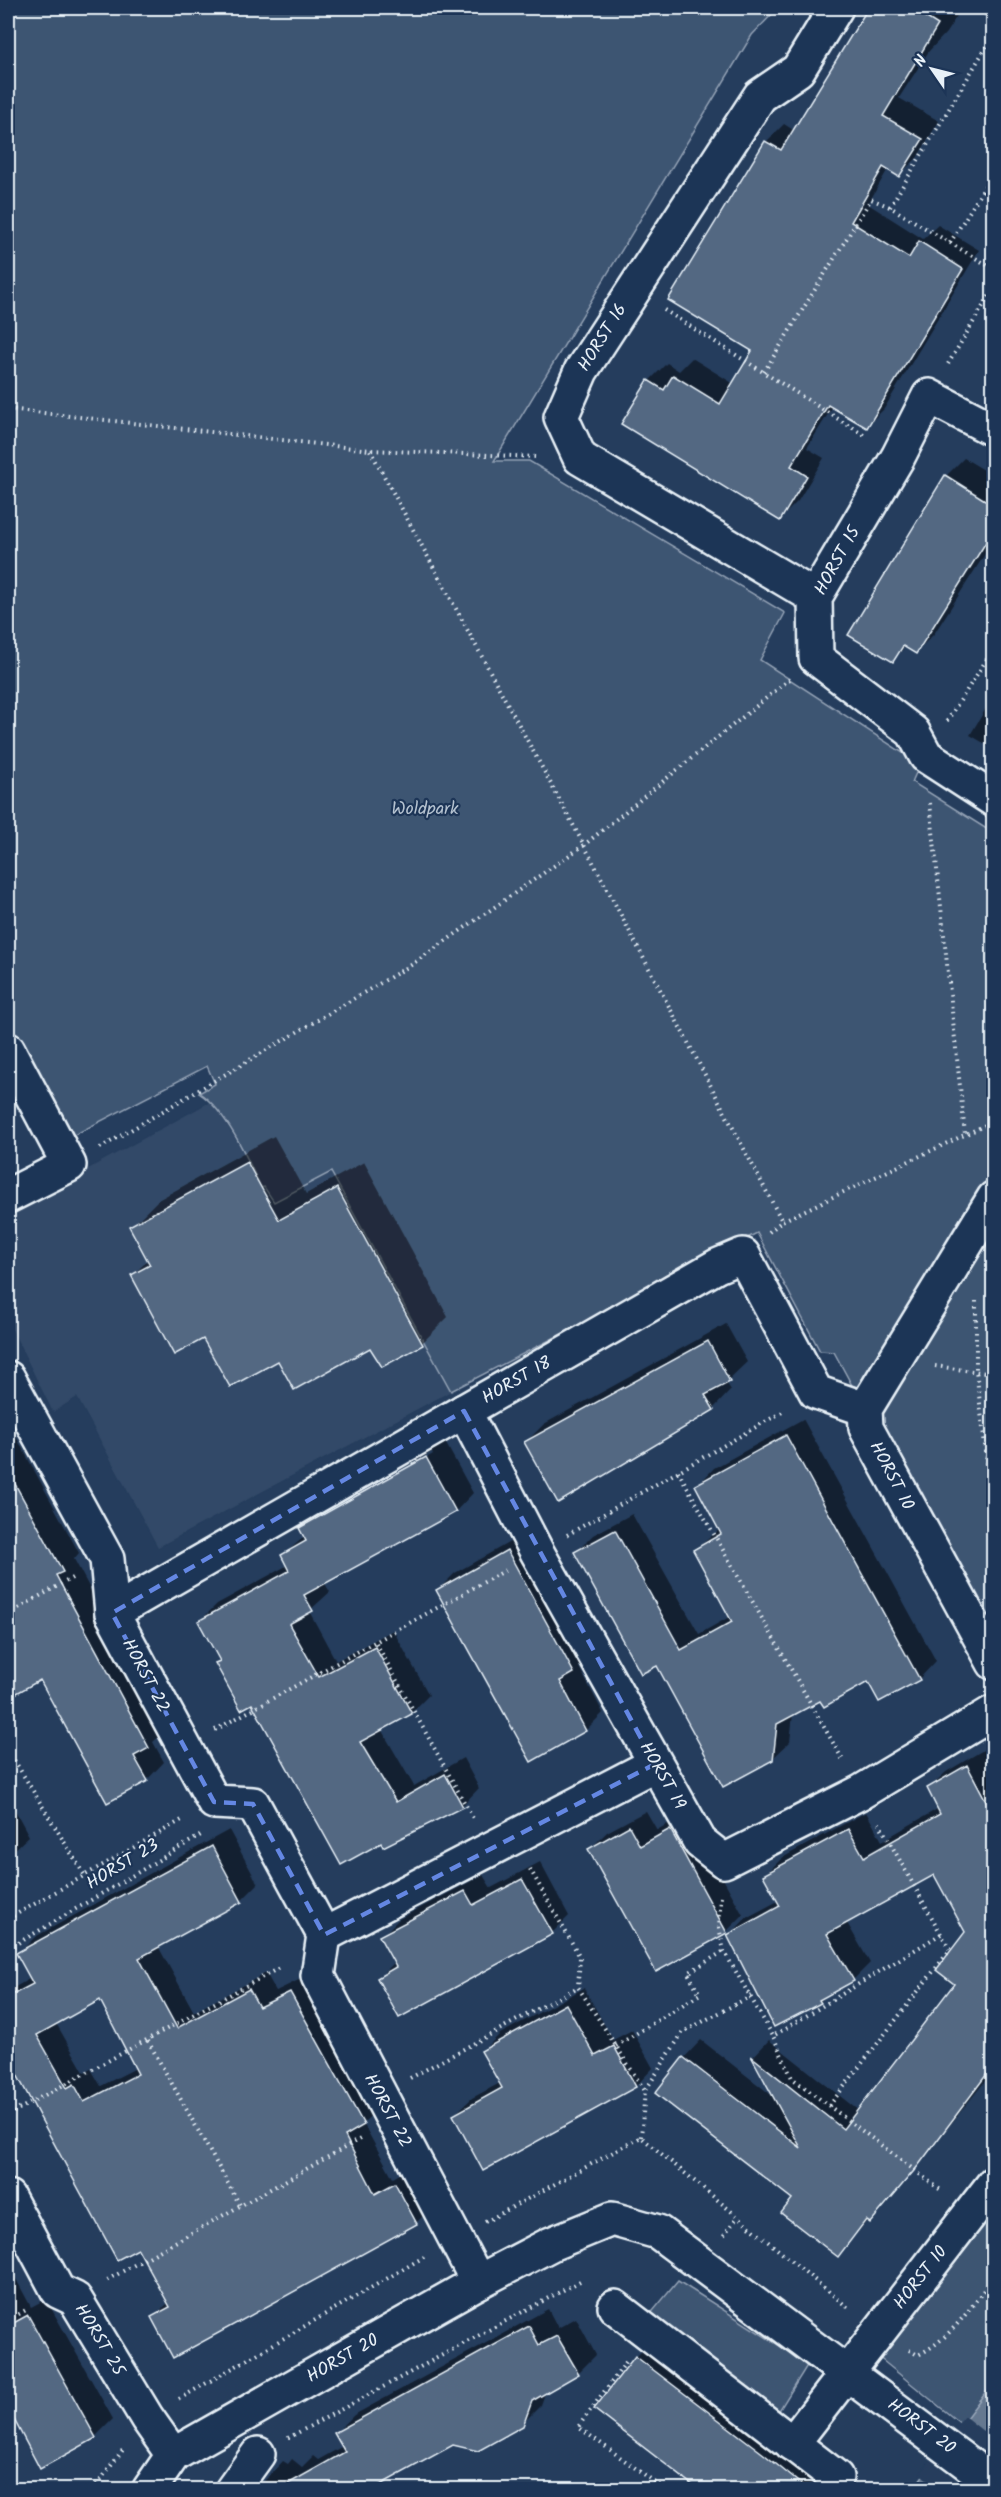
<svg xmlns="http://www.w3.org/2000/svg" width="1001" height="2497" viewBox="0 0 1001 2497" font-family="Kalam,sans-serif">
  <rect width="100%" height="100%" fill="#253d5d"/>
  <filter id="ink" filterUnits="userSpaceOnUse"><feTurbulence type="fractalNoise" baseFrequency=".0167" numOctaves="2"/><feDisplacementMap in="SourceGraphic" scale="12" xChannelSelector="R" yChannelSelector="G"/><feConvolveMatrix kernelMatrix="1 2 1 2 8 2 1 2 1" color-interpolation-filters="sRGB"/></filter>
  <g filter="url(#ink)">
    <!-- built -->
    <path fill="#334a68" d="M212,1101L274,1202L331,1172L451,1391L158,1547L77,1397L53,1412L8,1321V1213Z"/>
    <!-- green -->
    <g fill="#3e5472" stroke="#93a2b5" stroke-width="1.5">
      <path d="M8,8H778L752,35L494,461H529L785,613L760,660L920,764L912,782L993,833V1647L834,1352L820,1351L757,1233L451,1391L331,1172L274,1202L264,1187L261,1188C248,1159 226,1110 199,1093L215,1084L207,1066L53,1146L8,1034Z"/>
      <path d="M993,2196V2450L872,2352Z"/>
      <path d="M678,2281L808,2364L777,2414L648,2317Z"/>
    </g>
    <!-- water -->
    <path fill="#657890" stroke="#99a8ba" stroke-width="1.5" d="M993,2382V2489L912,2490L919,2481Z"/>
    <!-- pier -->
    <path fill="#253d5d" d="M964,2416L993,2439V2489H940L920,2474Z"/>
    <!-- shadow -->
    <g fill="#0007" fill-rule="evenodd">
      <path d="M869,8H962L946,33L929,51L899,98L939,121L917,158L899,175L888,169L868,204L923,239L938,225L979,250L884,409L867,426L833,406L807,448L824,458L798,501L780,519L623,424L649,381L667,363L679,371L692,358L734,384L754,350L766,142L784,124L795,131Z"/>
      <path d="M994,218V233L987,229Z"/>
      <path d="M964,458L994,476V540L934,634L916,652L906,646L893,660L946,476Z"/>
      <path d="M994,695V749L970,735Z"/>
      <path d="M274,1136L306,1194L364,1162L448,1317L422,1343L371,1346L279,1358L204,1337L132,1276L149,1259L131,1227L158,1200Z"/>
      <path d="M726,1324L747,1362L726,1382L731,1390L713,1409L526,1442L544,1424Z"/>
      <path d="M803,1419L936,1661L919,1679L869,1680L821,1699L793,1714L790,1742L772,1759L658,1664L576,1552L593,1535L632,1514L699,1634L731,1616L695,1550L720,1529L697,1486L714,1468Z"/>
      <path d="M8,1422L79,1553L74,1559L166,1730L153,1742L164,1762L147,1780L108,1801L8,1618Z"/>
      <path d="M444,1440L473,1493L456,1511L324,1582L330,1592L309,1611L336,1661L393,1630L429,1695L411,1713L381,1729L414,1786L463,1758L479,1788L462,1806L384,1845L217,1664L221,1660L200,1621L217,1604L288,1565L282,1556L305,1536L301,1528L318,1510ZM432,1452L433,1454L319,1518V1514Z"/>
      <path d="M524,1534L590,1655L579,1667L603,1713L586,1730L531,1760L438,1590L455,1573Z"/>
      <path d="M985,1749L994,1766V2070L887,2204L868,2220L838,2255L684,2058L701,2040L775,2098L753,2057L769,2040L859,2111L956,1984L967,1932L934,1873L846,1921L870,1963L853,1980L828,1994L820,2002L729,1936L746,1918L778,1901L765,1875L782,1858L866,1812L882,1841L939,1808L928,1789L946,1772Z"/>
      <path d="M8,1797L29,1836L8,1856Z"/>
      <path d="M646,1811L657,1830L687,1813L743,1915L726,1932L656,1970L590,1849L607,1832Z"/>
      <path d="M229,1830L258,1884L241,1901L158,1946L194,2012L266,1973L276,1991L307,1976L380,2107L363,2123L393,2178L412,2167L433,2206L416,2223L153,2318L169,2302L139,2247L13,2065L10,2067L8,2063V1991L31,1978L18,1954L35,1937ZM101,1998L136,2068L101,2086L91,2069L84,2072L56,2023Z"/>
      <path d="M540,1862L569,1916L552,1933L379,1978L395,1962L381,1937L399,1919L483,1875L491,1888Z"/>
      <path d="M584,1988L613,2040L632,2030L653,2068L636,2086L484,2169L454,2115L472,2098L500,2083L483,2051L500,2034Z"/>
      <path d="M8,2264L31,2307L46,2299L113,2419L95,2437L41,2467L8,2405Z"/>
      <path d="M548,2309L558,2328L576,2318L596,2355L578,2373L546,2391L541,2405L522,2424L453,2443L340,2490H256L283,2461L288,2464L292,2459L302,2467L313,2456L318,2460L343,2446L336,2433L354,2415Z"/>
      <path d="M657,2336L821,2463L808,2481L820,2490H701L596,2409L636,2357Z"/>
    </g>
    <!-- building -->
    <g fill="#536782" stroke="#e8f1f8" stroke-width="1.5" fill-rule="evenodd">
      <path d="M868,8H911L938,25L883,116L923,139L899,177L883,167L851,222L909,258L919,241L963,269L867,428L828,405L791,466L807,476L780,521L621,424L648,380L664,390L673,375L720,404L752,351L668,300L765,141L781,150Z"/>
      <path d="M945,475L993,505V531L916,654L903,646L893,662L848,635Z"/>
      <path d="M247,1162L279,1220L337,1188L423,1345L382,1367L370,1348L294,1390L278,1361L230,1387L203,1339L174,1355L131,1275L150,1265L129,1226Z"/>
      <path d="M708,1341L730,1382L705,1395L714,1410L558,1503L524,1442Z"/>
      <path d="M786,1435L920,1680L879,1702L868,1682L824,1707L820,1701L777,1724L773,1760L723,1787L657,1666L641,1674L574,1552L615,1530L681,1650L732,1622L693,1550L721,1534L695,1485Z"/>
      <path d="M426,1457L456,1512L304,1595L313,1611L289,1624L319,1677L375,1647L412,1714L360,1742L396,1802L445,1774L463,1807L383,1847L381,1843L341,1865L252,1704L241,1710L215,1663L220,1661L198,1621L289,1571L281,1555L306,1541L299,1528Z"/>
      <path d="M8,1471L63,1572L56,1575L149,1748L134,1756L148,1781L107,1803L40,1680L8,1698Z"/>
      <path d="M507,1550L574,1673L560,1681L586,1731L531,1762L436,1590Z"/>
      <path d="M967,1765L993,1814V2066L918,2166L870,2223L866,2220L838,2257L781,2213L792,2199L655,2093L683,2057L801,2148L751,2056L843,2129L954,1984L936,1970L965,1932L934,1875L827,1934L854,1981L819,2000L821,2003L774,2027L727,1935L780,1906L763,1875L848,1829L864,1857L940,1814L927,1788Z"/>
      <path d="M629,1826L640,1846L670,1829L727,1933L656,1972L588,1849Z"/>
      <path d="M212,1846L242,1902L139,1958L177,2028L249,1989L259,2007L290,1992L364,2125L345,2136L375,2194L395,2183L417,2224L173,2358L151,2317L170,2307L138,2249L117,2260L8,2058V1982L14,1994L33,1984L16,1953ZM100,2000L138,2074L84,2102L74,2084L67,2088L37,2035Z"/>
      <path d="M522,1879L553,1934L399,2018L377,1978L396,1967L379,1936L465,1891L473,1905Z"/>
      <path d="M566,2004L595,2056L614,2046L636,2087L483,2171L453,2115L502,2088L481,2051Z"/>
      <path d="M28,2315L96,2438L40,2469L8,2408V2326Z"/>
      <path d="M529,2326L539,2345L557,2336L579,2374L532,2401L523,2426L478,2451L453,2445L371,2490H277L345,2452L334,2433Z"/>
      <path d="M635,2356L765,2455L808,2490H699L594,2409Z"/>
    </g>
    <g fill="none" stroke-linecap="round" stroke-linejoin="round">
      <defs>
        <g id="minor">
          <path d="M994,430L929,396L898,457L815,597L816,658L913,732L926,756L994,800"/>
          <path d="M815,597L580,458L561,417L581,371L760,96L798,70L836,8"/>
          <path d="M8,1050L69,1165L8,1196"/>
          <path d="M994,1198L865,1409L866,1428L994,1663"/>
          <path d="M8,1378L107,1559L112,1613L214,1802L253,1804L324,1935L318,1976L478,2282"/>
          <path d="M464,1411L537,1552L700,1842L724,1861L861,1792L994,1712"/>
          <path d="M112,1613L717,1266L743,1255L816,1392L865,1409"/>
          <path d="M324,1935L655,1764"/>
          <path d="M8,2197L58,2291L75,2299L147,2418L173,2455"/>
          <path d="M615,2307L836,2477"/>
          <path d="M792,2444L994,2183"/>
          <path d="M232,2490L258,2454"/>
        </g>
        <path id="tertiary" d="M149,2490L173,2455L478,2282L551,2244L612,2219L658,2232L994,2483"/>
      </defs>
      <!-- minor casing -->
      <use href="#minor" stroke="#e8f1f8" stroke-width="38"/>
      <!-- tertiary casing -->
      <use href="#tertiary" stroke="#e8f1f8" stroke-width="38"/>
      <!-- path -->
      <g stroke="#e8f1f8" stroke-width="4" stroke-dasharray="1.5 4.5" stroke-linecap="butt">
        <path d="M974,8L994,19"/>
        <path d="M890,207L994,34"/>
        <path d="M950,243L994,172"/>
        <path d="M664,310L867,437"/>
        <path d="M948,364L994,288"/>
        <path d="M764,372L871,199L890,207L994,269"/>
        <path d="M8,409L370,450L538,457"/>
        <path d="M370,450L584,845L782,1221"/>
        <path d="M947,721L994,648"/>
        <path d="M930,803L965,1134"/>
        <path d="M100,1148L411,965L584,845L790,679"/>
        <path d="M769,1232L782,1221L994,1121"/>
        <path d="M976,1301V1370L994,1521"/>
        <path d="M935,1366L994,1374"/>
        <path d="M678,1471L844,1762"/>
        <path d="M567,1535L784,1411"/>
        <path d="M8,1614L72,1578"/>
        <path d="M376,1643L473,1818"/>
        <path d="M215,1730L506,1570"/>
        <path d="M8,1750L85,1876"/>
        <path d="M530,1869L580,1957L578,1987L645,2091"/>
        <path d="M721,1897L719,1927L724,1951L773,2036"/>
        <path d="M8,1919L182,1820"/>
        <path d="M941,1934L773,2036L792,2078L942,2191"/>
        <path d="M8,1949L201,1835"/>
        <path d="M148,2041L240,2205"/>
        <path d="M616,2046L700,1994L688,1973L724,1951"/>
        <path d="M410,2078L578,1987"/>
        <path d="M829,2106L950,1950L879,1823"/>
        <path d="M8,2115L281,1967"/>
        <path d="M641,2137L645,2091L683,2032L751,1996"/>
        <path d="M485,2222L641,2137L851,2310"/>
        <path d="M724,2235L737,2217"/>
        <path d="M107,2280L362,2138"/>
        <path d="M8,2320L28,2309"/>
        <path d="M909,2350L918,2355C952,2338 972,2306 994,2276"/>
        <path d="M626,2362L578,2427L666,2490"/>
        <path d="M179,2399L424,2257"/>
        <path d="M288,2438L582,2280"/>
        <path d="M93,2490L125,2447"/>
      </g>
      <!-- minor -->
      <use href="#minor" stroke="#1d3557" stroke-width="33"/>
      <!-- tertiary -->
      <use href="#tertiary" stroke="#1d3557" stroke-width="33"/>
    </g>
  </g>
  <!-- marked area -->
  <path fill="none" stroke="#6487e3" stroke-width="4.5" stroke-dasharray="12 8" stroke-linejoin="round" d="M464,1411L655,1764L324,1935L253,1804L214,1802L112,1613Z"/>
  <g text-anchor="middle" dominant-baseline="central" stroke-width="4.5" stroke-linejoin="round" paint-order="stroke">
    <!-- street labels -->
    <g font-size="18" fill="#e8f1f8" stroke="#1d3557">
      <text transform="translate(603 338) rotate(-58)">HORST 16</text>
      <text transform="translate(838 561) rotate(-61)">HORST 15</text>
      <text transform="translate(517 1381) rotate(-30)">HORST 18</text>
      <text transform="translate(891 1476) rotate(62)">HORST 10</text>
      <text transform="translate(145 1676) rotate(62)">HORST 22</text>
      <text transform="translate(662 1776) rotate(60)">HORST 19</text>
      <text transform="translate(123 1865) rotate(-31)">HORST 23</text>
      <text transform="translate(387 2111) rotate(62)">HORST 22</text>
      <text transform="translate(921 2278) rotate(-52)">HORST 10</text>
      <text transform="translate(99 2340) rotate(59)">HORST 25</text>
      <text transform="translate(343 2359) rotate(-30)">HORST 20</text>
      <text transform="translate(921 2427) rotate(37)">HORST 20</text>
    </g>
    <!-- park labels -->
    <g font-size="18" fill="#b5c2d0" stroke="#1d3557">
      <text x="425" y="809">Woldpark</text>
    </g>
  </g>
  <!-- margin -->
  <rect width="1001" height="2497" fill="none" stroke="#1d3557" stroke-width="30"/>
  <rect x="15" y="15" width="971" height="2467" fill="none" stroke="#e8f1f8" stroke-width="2" filter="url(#ink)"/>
  <!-- north arrow -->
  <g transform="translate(932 69) rotate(305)" stroke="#1d3557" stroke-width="4.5" paint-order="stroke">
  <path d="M0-4.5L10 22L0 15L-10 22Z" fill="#e8f1f8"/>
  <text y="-9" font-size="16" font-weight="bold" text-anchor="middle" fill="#e8f1f8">N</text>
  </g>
</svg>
